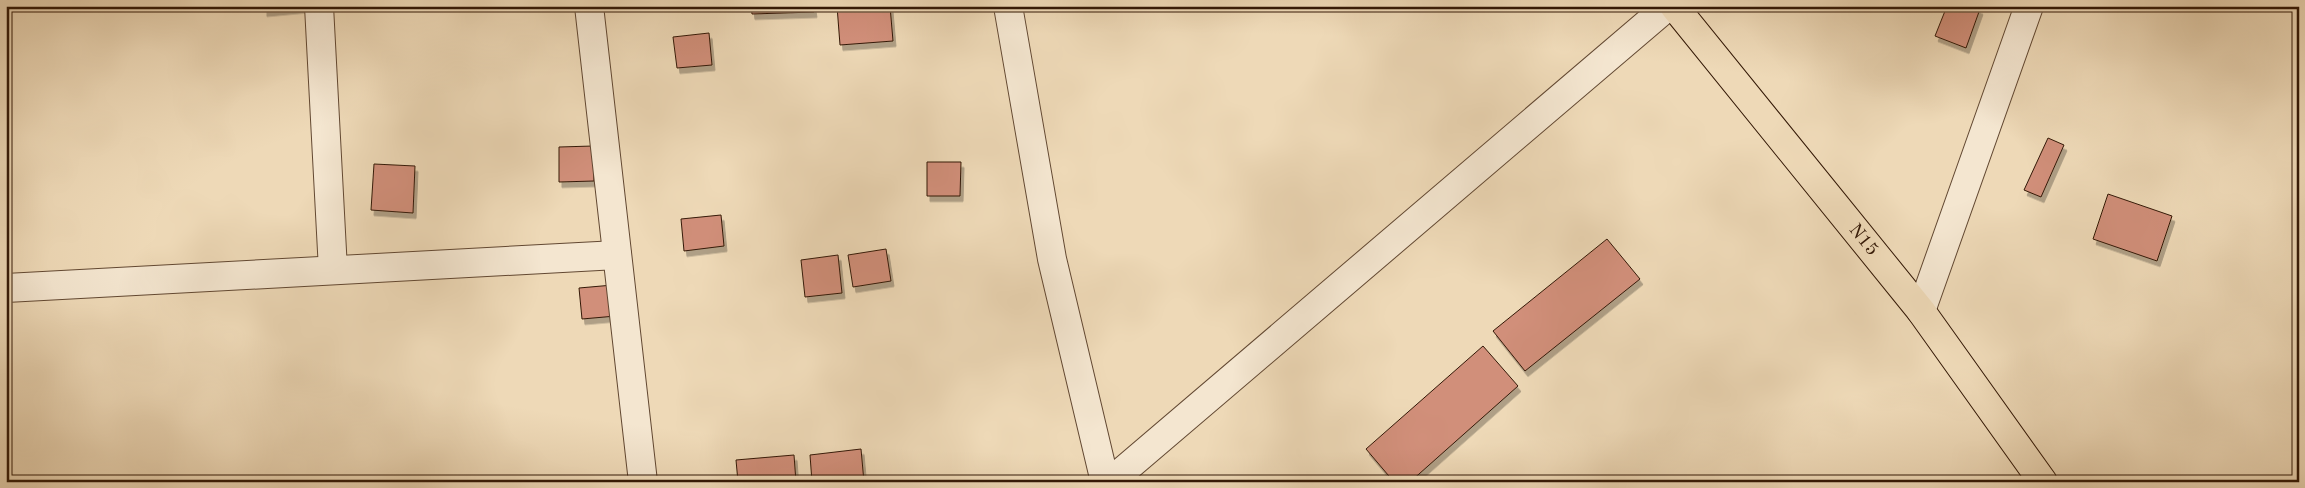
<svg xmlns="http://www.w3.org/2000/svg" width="2305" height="488" viewBox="0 0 2305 488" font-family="'Old Standard TT',serif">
  <defs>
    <filter id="shadow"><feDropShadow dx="3" dy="5.5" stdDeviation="0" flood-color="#0004"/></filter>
  </defs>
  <rect width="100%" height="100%" fill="#eed9b7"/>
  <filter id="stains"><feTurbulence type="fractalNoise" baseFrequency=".004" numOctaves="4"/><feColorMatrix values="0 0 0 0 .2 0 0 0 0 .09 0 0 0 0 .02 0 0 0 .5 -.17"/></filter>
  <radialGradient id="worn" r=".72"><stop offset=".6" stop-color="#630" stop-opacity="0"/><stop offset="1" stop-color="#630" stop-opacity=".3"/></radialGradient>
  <!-- building -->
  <g fill="#d18f7a" stroke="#331806" filter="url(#shadow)">
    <path d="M264,6H306V7L264,11Z"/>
    <path d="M751,6H813L814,12L752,14Z"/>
    <path d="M837,6H890L893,41L840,45Z"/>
    <path d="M1947,6H1974L1980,9L1966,48L1935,36Z"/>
    <path d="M709,33L712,65L677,68L673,37Z"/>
    <path d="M2048,138L2064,145L2041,197L2024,190Z"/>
    <path d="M593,146L594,181L559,182V147Z"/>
    <path d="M927,162H961L960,196H927Z"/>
    <path d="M374,164L415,166L413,213L371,210Z"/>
    <path d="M2108,194L2172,216L2157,261L2093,239Z"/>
    <path d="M721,215L724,246L684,251L681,219Z"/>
    <path d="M1607,239L1640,279L1525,371L1493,331Z"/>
    <path d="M886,249L891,281L853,287L848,255Z"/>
    <path d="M838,255L842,293L805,297L801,260Z"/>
    <path d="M613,285L616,316L582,319L579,288Z"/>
    <path d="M1483,346L1518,386L1410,482H1394L1366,449Z"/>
    <path d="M861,449L864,482H812L810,455Z"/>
    <path d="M794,455L796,482H738L736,460Z"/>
  </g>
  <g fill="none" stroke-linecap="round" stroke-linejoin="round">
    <defs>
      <g id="minor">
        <path d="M319,6L333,270"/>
        <path d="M589,6L643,482"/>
        <path d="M1008,6L1052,259L1105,482"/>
        <path d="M6,288L617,255"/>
        <path d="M1921,311L2029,6"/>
        <path d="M1110,482L1668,6"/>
      </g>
      <g id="major">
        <path id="s1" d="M1674,6L1921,311L2043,482"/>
      </g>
    </defs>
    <!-- minor casing -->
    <use href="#minor" stroke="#624832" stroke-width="30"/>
    <!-- major casing -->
    <use href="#major" stroke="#331806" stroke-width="30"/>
    <!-- minor -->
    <use href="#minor" stroke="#f4e6d0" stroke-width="28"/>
    <!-- major -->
    <use href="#major" stroke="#eed9b7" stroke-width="28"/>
  </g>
  <g text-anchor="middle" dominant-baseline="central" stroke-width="4" stroke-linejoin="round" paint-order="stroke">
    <!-- street labels -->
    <g font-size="18" fill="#331806" stroke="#f4e6d0">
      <text stroke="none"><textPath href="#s1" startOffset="301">N15</textPath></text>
    </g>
  </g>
  <!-- margin -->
  <rect width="2305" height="488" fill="none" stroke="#eed9b7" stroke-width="25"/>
  <rect x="8" y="8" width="2290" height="473" fill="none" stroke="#331806" stroke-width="2.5"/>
  <rect x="12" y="12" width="2280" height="463" fill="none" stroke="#331806"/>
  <rect width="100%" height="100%" filter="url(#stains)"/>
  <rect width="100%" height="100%" fill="url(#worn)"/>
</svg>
